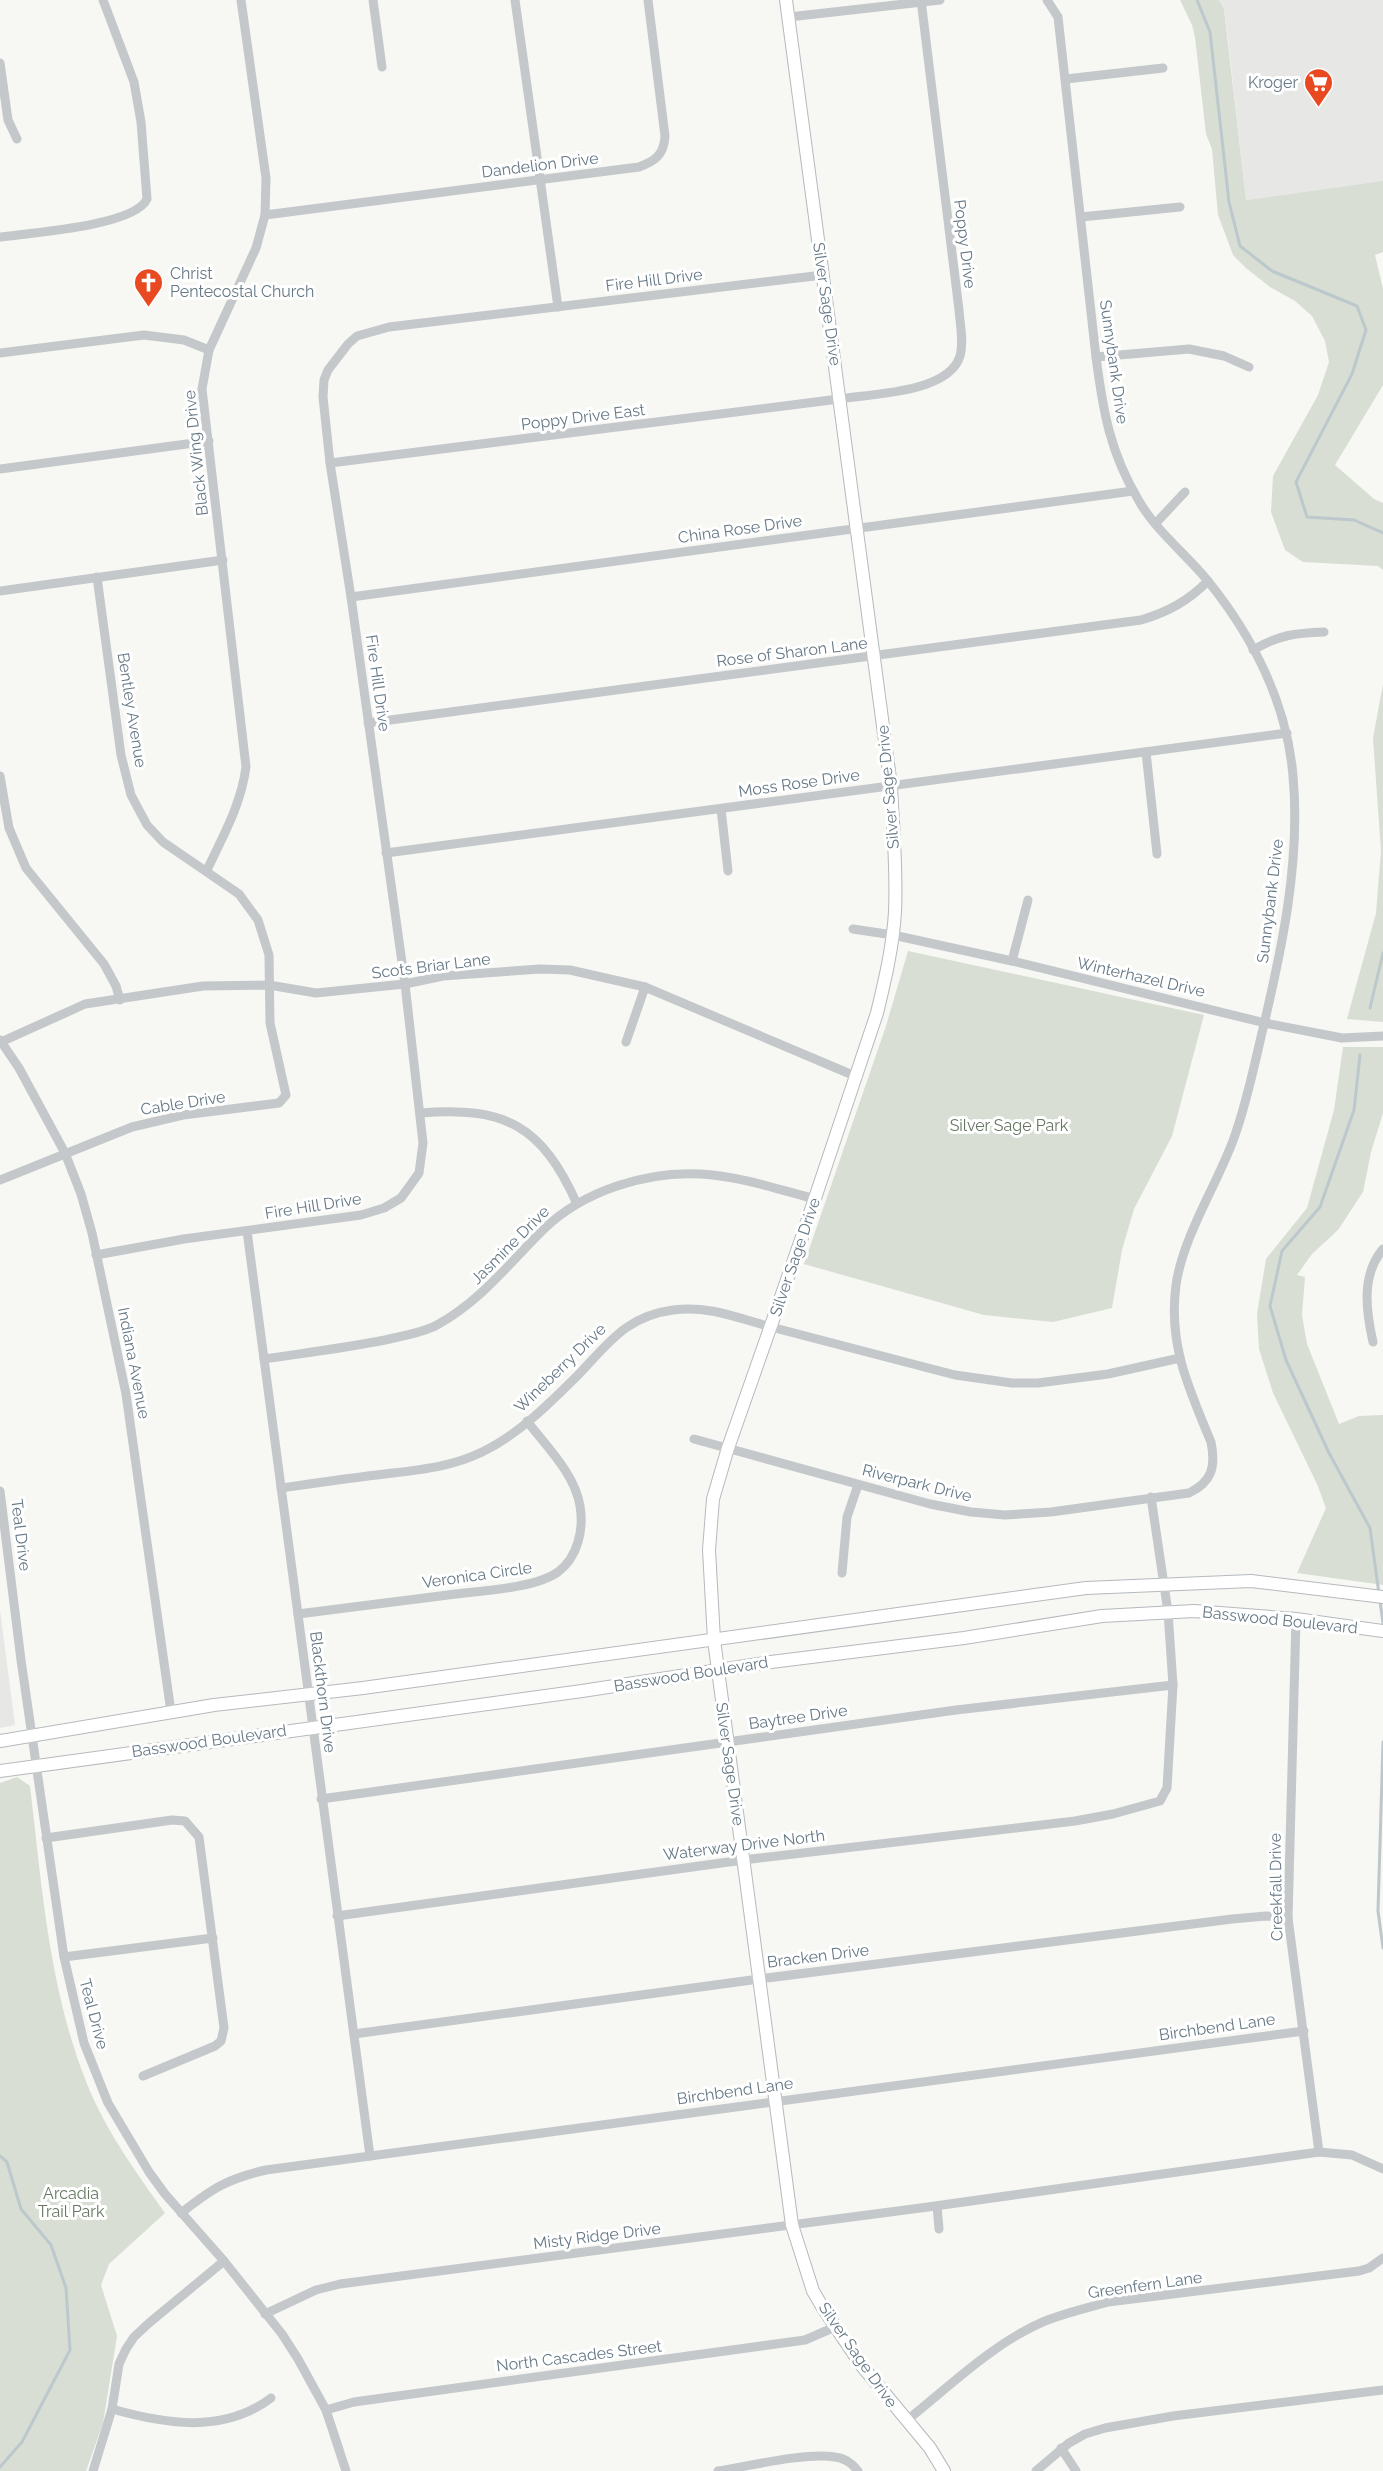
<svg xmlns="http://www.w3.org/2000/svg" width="1383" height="2471" viewBox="0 0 1383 2471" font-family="Raleway,sans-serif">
  <rect width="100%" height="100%" fill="#f7f7f3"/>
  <!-- built -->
  <g fill="#e7e8e6">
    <path d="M1219,0H1383V182L1246,200L1228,39L1224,9Z"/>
    <path d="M0,1610L15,1725L0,1728Z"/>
  </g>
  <!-- green -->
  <g fill="#d8ded4">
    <path d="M1180,0H1219L1224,9L1246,200L1383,181V252L1375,255L1383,289V385L1335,465L1374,499L1383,503V570L1378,566L1303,562L1285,550L1271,512L1273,476L1318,395L1329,362L1325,341L1312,316L1295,301L1270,287L1246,268L1233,255L1218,215L1212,149L1206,134L1195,37L1192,25Z"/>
    <path d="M1383,684V1022L1347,1019L1376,913L1381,851L1373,738Z"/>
    <path d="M908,951L1204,1015L1172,1136L1134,1209L1122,1250L1112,1308L1053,1322L984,1315L804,1264L886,1026Z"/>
    <path d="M1343,1047H1383V1113L1371,1152L1363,1192L1338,1230L1312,1254L1297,1275L1305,1277L1302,1315L1307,1344L1339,1424L1359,1416L1383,1415V1585L1297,1573L1326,1508L1317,1484L1273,1393L1259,1349L1257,1314L1266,1259L1307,1208L1334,1110Z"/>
    <path d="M17,1777L30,1786C42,1887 49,1989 87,2084C106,2131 136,2172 165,2213L109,2264L101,2285L117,2336L103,2423L86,2471H0V1783Z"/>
  </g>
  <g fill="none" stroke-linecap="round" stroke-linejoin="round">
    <!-- stream -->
    <g stroke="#bcc8cc" stroke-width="3">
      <path d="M1197,0L1210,32L1229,202L1240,246L1272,271L1357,306L1366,330L1352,374L1296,482L1307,517L1354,520L1383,533"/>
      <path d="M1370,1008L1383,953"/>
      <path d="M1360,1055L1354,1110L1320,1207L1282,1251L1270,1306L1286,1360L1329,1453L1370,1528L1379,1594"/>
      <path d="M1380,1601L1383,1623"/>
      <path d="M1383,1742L1378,1911L1383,1948"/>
      <path d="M0,2156L7,2162L21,2209L51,2245L66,2288L70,2350L22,2442L0,2467"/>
    </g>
    <defs>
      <g id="secondary">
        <path d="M786,0L891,786C893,828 897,870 895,912C893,946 885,980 877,1013L802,1237L728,1448L713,1499L709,1550L714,1640L792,2225L813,2291L823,2308L862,2366L930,2448L944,2471"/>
        <path d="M0,1741L214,1705L363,1688L1086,1588L1251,1581L1383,1597"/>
        <path d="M0,1771L582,1691L771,1662L964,1638L1102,1616L1194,1611L1296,1619L1383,1631"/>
      </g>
    </defs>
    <!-- secondary casing -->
    <use href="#secondary" stroke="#b4babe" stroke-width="14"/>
    <!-- street -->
    <g stroke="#c4c8cb" stroke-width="9">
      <path d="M373,0L382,67"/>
      <path d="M515,0L558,307"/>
      <path d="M789,17L940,0"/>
      <path d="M0,63L8,120L17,139"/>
      <path d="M1066,79L1163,68"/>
      <path d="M265,215L639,167C655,161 664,155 665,136L648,0"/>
      <path d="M1081,217L1180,207"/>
      <path d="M0,237C29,233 135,226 147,199L141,122L134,82L103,0"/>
      <path d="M0,353L144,335L184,340L209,350"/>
      <path d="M1096,357L1189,349L1224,356L1249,367"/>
      <path d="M330,463L839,399C871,394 949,393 960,356C964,342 960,324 959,310L921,0"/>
      <path d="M0,469L209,441"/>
      <path d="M1156,523L1185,492"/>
      <path d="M0,591L223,560"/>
      <path d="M351,597L1133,491"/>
      <path d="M1253,650C1279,635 1295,633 1324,632"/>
      <path d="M368,723L1141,620C1168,612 1188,601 1208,581"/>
      <path d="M1146,752L1157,854"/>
      <path d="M0,776L9,828L26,868L104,964L116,986L120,1000"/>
      <path d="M721,809L728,871"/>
      <path d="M386,853L1287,733"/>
      <path d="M207,870C223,836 241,805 246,767L202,389L209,350L256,248L265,215L266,178L241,0"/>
      <path d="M853,929L893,935L1012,961L1265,1023L1342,1038L1383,1036"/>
      <path d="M1012,961L1028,900"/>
      <path d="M0,1040L19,1068L65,1153L81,1194L92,1233L126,1394L171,1712"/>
      <path d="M1,1042L85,1004L203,986L269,985L316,993L405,984L443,976L540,969L570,970L645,987L855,1076"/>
      <path d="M626,1042L645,987"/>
      <path d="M420,1113C506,1106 542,1126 577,1204"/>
      <path d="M0,1180L132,1127L183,1115L279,1103L286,1095L270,1023L269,955L258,920L239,894L163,842L147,825L131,795L121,755L97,577"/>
      <path d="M247,1231L370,2156"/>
      <path d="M96,1255L184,1239L361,1215L384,1208L401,1198L419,1173L423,1143L405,984L351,597L330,463L323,397L324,380L328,370L348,344L357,336L389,327L823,275"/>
      <path d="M1373,1342C1366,1311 1361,1275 1383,1249"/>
      <path d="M264,1359C304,1353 345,1348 385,1340C402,1336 422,1333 437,1325C482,1300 509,1263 545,1228C584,1191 646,1171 700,1174C739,1176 777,1189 815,1199"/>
      <path d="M694,1439L930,1504L971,1512L1005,1515L1051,1512L1189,1493C1212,1482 1216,1467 1211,1442C1189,1389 1168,1345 1176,1285C1183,1236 1217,1185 1234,1138C1246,1105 1253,1071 1261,1037C1281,953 1301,863 1293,776C1287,704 1253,637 1208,581C1186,554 1156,531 1139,501C1110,453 1103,411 1096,357L1058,17L1047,0"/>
      <path d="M281,1488C316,1483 350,1478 385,1474C418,1470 452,1467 482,1452C518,1435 550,1403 578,1375C608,1344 626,1316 673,1310C708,1305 738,1318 771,1327L955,1375L1012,1383H1038L1108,1374L1180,1358"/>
      <path d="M0,1491L21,1660L64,1957L84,2043L108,2103L149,2172L165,2194L224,2261L282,2334L298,2359L326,2410L346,2471"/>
      <path d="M842,1573L847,1517L858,1485"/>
      <path d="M298,1614C348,1608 398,1601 448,1595C477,1591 534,1589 558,1572C578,1557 584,1529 580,1506C575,1474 546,1446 527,1421"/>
      <path d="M1296,1619L1288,1918L1319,2152"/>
      <path d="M321,1799L956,1710L1173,1685"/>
      <path d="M46,1838L172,1820L185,1821L199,1837L224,2028L221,2041L215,2046L143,2076"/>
      <path d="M337,1916L743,1860L1075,1821L1113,1814L1160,1801L1167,1788L1173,1685L1168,1612L1151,1497"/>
      <path d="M64,1957L213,1938"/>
      <path d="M354,2034L759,1979L1232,1919L1266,1916L1288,1918"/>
      <path d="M937,2206L939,2229"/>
      <path d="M181,2213C213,2188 227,2179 266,2170L1304,2031"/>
      <path d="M265,2314L316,2290L340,2284L928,2207L1319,2152L1352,2155L1383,2169"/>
      <path d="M112,2409C165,2424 224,2434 271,2398"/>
      <path d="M326,2410L354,2402L805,2340L835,2327"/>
      <path d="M906,2421C950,2386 993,2343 1045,2321C1065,2313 1087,2308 1108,2302L1359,2271L1369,2268L1383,2258"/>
      <path d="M1061,2448L1076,2471"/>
      <path d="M93,2471L112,2409L119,2364L126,2349L134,2337L149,2323L224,2261"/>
      <path d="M718,2471C749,2466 807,2452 835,2457C845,2458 852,2463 858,2471"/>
      <path d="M1036,2471L1069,2443L1085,2434L1105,2428L1173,2416L1383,2390"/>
    </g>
    <!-- secondary -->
    <use href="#secondary" stroke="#fff" stroke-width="12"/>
  </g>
  <!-- icons -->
  <defs>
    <symbol id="supermarket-pin" viewBox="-11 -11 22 30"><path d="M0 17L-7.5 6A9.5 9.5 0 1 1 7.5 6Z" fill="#e84921" stroke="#fff"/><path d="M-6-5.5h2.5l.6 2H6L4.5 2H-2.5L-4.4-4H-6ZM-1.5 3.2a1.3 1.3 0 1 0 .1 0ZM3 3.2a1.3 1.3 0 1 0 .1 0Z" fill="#fff"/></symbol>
    <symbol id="church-pin" viewBox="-11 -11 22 30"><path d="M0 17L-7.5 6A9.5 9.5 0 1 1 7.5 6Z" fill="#e84921" stroke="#fff"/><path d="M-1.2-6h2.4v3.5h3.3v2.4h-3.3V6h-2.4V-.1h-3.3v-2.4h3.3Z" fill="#fff"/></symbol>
  </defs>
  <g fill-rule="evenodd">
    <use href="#supermarket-pin" x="1302" y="66" width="33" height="45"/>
    <use href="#church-pin" x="132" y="266" width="33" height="45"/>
  </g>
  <g text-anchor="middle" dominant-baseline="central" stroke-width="6" stroke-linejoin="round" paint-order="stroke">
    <!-- poi labels -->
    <g font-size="16" fill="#657885" stroke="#fff" text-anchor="end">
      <text x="1298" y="82">Kroger</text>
      <text x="170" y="273" text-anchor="start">Christ<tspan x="170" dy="18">Pentecostal Church</tspan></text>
    </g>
    <!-- street labels -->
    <g font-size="16" fill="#657885" stroke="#fff">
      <text transform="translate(540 165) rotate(-7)">Dandelion Drive</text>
      <text transform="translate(965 244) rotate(83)">Poppy Drive</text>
      <text transform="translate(654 280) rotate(-7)">Fire Hill Drive</text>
      <text transform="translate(827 304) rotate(82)">Silver Sage Drive</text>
      <text transform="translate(1114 362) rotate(82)">Sunnybank Drive</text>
      <text transform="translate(583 417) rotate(-7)">Poppy Drive East</text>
      <text transform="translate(196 453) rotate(-96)">Black Wing Drive</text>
      <text transform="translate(740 529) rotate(-8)">China Rose Drive</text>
      <text transform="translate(792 652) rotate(-7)">Rose of Sharon Lane</text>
      <text transform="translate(378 683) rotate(82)">Fire Hill Drive</text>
      <text transform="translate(132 710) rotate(81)">Bentley Avenue</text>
      <text transform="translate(799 783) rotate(-8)">Moss Rose Drive</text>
      <text transform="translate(888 787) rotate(-95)">Silver Sage Drive</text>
      <text transform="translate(1270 901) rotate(-83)">Sunnybank Drive</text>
      <text transform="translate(431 966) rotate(-7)">Scots Briar Lane</text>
      <text transform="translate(1141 977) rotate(13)">Winterhazel Drive</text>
      <text transform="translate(183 1103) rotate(-9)">Cable Drive</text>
      <text transform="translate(313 1206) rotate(-9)">Fire Hill Drive</text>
      <text transform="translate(510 1245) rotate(-45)">Jasmine Drive</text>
      <text transform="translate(795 1257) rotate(-71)">Silver Sage Drive</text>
      <text transform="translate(134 1363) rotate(79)">Indiana Avenue</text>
      <text transform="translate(560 1368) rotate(-44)">Wineberry Drive</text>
      <text transform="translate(917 1483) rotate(14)">Riverpark Drive</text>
      <text transform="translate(21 1535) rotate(83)">Teal Drive</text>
      <text transform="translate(477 1575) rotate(-8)">Veronica Circle</text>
      <text transform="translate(1280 1620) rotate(6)">Basswood Boulevard</text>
      <text transform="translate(691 1674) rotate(-9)">Basswood Boulevard</text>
      <text transform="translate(323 1692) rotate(83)">Blackthorn Drive</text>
      <text transform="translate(798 1717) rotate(-8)">Baytree Drive</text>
      <text transform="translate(209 1741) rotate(-8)">Basswood Boulevard</text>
      <text transform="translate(730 1764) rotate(82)">Silver Sage Drive</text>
      <text transform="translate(744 1845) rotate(-7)">Waterway Drive North</text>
      <text transform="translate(1276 1887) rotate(-91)">Creekfall Drive</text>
      <text transform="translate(818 1956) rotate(-7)">Bracken Drive</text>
      <text transform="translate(94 2014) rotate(75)">Teal Drive</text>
      <text transform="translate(1217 2027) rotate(-8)">Birchbend Lane</text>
      <text transform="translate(735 2091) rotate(-8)">Birchbend Lane</text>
      <text transform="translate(597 2236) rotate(-7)">Misty Ridge Drive</text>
      <text transform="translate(1145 2285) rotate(-8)">Greenfern Lane</text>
      <text transform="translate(858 2355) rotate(55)">Silver Sage Drive</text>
      <text transform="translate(579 2356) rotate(-7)">North Cascades Street</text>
    </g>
    <!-- park labels -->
    <g font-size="16" fill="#657760" stroke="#fff">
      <text x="1009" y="1125">Silver Sage Park</text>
      <text x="71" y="2193">Arcadia<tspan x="71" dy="18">Trail Park</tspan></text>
    </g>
  </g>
</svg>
